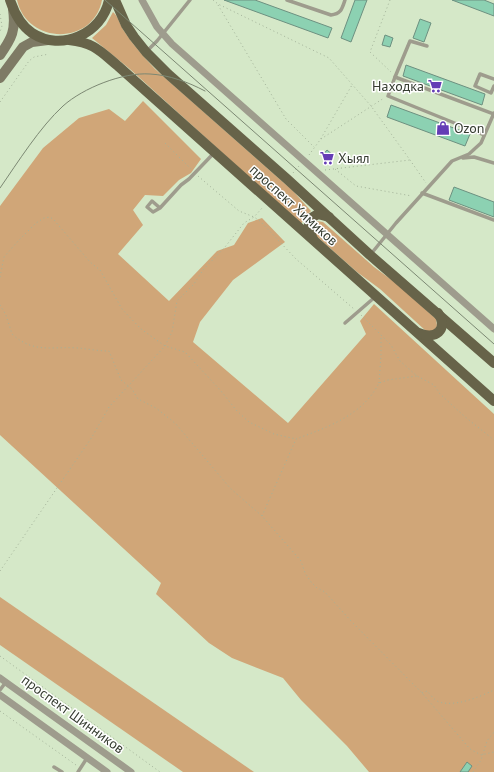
<svg xmlns="http://www.w3.org/2000/svg" width="494" height="772" viewBox="0 0 494 772" font-family="'PT Sans',sans-serif">
  <rect width="100%" height="100%" fill="#d5e8c8"/>
  <!-- green -->
  <g fill="#d0a678">
    <path d="M17,0H102C93,46 27,45 17,0Z"/>
    <path d="M113,12C118,16 120,25 124,31C133,45 144,57 155,69L293,191L311,211L307,215L301,224L131,70L92,38L106,25Z"/>
    <path d="M143,101L201,159L191,173L179,180L163,196L145,195L133,210L143,225L118,254L169,301L217,251L234,245L248,223L262,218L285,242L233,280L200,322L193,342L288,423L366,334L360,321L374,304L494,414V772H369L347,746L301,700L283,678L232,658L209,643L156,594L161,583L0,435V206L43,148L79,118L109,109L125,121Z"/>
    <path d="M317,221L323,222L374,267L397,284L436,319L437,326C434,331 432,331 426,331L380,289L357,272L314,234L312,232L314,222Z"/>
    <path d="M0,597L254,772H183L0,645Z"/>
  </g>
  <!-- building -->
  <g fill="#8cd1b2" stroke="#6d9080">
    <path d="M224,0H255L332,28L328,38Z"/>
    <path d="M355,0H367L351,42L341,38Z"/>
    <path d="M452,0H484L494,4V16Z"/>
    <path d="M420,19L431,23L424,42L413,38Z"/>
    <path d="M385,35L393,38L390,47L382,45Z"/>
    <path d="M406,65L485,94L482,105L403,76Z"/>
    <path d="M391,105L470,134L465,146L387,117Z"/>
    <path d="M327,150L334,156L329,162L322,156Z"/>
    <path d="M454,187L494,202V217L449,200Z"/>
    <path d="M467,762L472,766L468,772H460Z"/>
  </g>
  <g fill="none" stroke-linecap="round" stroke-linejoin="round">
    <!-- path -->
    <g stroke="#a3b299" stroke-width="1" stroke-dasharray="1 3" stroke-linecap="butt">
      <path d="M213,0L218,4L329,58L371,106L410,160L426,183"/>
      <path d="M390,0L370,52L391,72"/>
      <path d="M218,5L286,119L314,147"/>
      <path d="M0,14L2,26L0,32"/>
      <path d="M0,102L29,61L34,57L49,54"/>
      <path d="M321,139L384,98"/>
      <path d="M165,143L191,169"/>
      <path d="M309,155L320,140L352,85"/>
      <path d="M335,169L356,186L412,196"/>
      <path d="M325,170L410,160"/>
      <path d="M293,173L299,166"/>
      <path d="M198,176L239,211L254,217L260,221L296,259L354,309"/>
      <path d="M274,194L281,185"/>
      <path d="M0,277L4,257L19,240L36,223L44,218L50,217L54,220L90,262L100,270L122,309L141,329L165,346L185,352L221,391L237,411L249,422L274,434L296,439"/>
      <path d="M0,305L6,315L12,334C34,354 52,346 78,348C88,349 99,351 109,351L121,380L132,389L138,399L156,408L176,424L230,488L262,516L301,561L305,573L311,582L317,588L325,592L351,621L422,693L470,749L481,755L494,752"/>
      <path d="M361,315L381,335"/>
      <path d="M379,383L381,355V335L391,345L400,361L417,376L434,385L440,394L464,416L494,440"/>
      <path d="M262,516L296,439C328,427 363,415 379,383L388,380L417,376"/>
      <path d="M0,571L92,437L109,407L165,346L172,332L177,301L194,284L203,270L225,247L244,223L254,217L263,207"/>
      <path d="M0,656L160,772"/>
      <path d="M422,693L427,691C430,694 434,700 439,702C456,707 479,697 494,690"/>
      <path d="M0,711L76,765"/>
      <path d="M473,772L481,760L487,741L494,732"/>
    </g>
    <!-- service -->
    <g stroke="#9e9c8d" stroke-width="3.5">
      <path d="M287,0L331,15C341,14 342,9 345,0"/>
      <path d="M147,51L157,41L190,0"/>
      <path d="M395,77L410,41L427,46"/>
      <path d="M494,79L480,74L475,86L491,93L494,86"/>
      <path d="M484,135L388,96L395,77L494,114"/>
      <path d="M463,158L474,157L494,163"/>
      <path d="M422,193L494,220"/>
      <path d="M160,208L152,201L147,207L153,212L160,208L181,185L189,179L213,154"/>
      <path d="M371,254L396,223L452,161L469,154L481,143L494,113"/>
      <path d="M345,323L375,297"/>
      <path d="M0,690L6,682"/>
      <path d="M54,767L62,772"/>
      <path d="M78,772L87,758"/>
    </g>
    <!-- minor -->
    <g stroke="#9e9c8d" stroke-width="7">
      <path d="M142,0L157,27L172,44L494,329"/>
      <path d="M0,678L131,772"/>
      <path d="M0,695L107,772"/>
    </g>
    <!-- secondary -->
    <g stroke="#7e7a65" stroke-width="10">
      <path d="M0,55C12,38 16,30 13,9"/>
      <path d="M0,78L23,47L32,42L48,40"/>
    </g>
    <!-- primary -->
    <g stroke="#676349" stroke-width="10">
      <path d="M10,0C14,12 20,25 32,33C61,52 102,34 109,0"/>
      <path d="M115,0L126,25L134,37L146,52L168,74L287,179L370,255L494,363"/>
      <path d="M69,40C94,43 99,50 118,66L494,401"/>
      <path d="M313,239L308,228L311,218L318,214L329,217"/>
      <path d="M419,333C435,340 449,330 438,313"/>
    </g>
    <!-- tram -->
    <g stroke="#7c8873" stroke-width="1">
      <path d="M105,0L494,344"/>
      <path d="M0,188C18,162 40,127 63,106C83,88 123,72 150,74C169,75 188,82 205,91"/>
    </g>
  </g>
  <!-- icons -->
  <defs>
    <symbol id="supermarket-bare" viewBox="-9 -9 18 18"><path d="M-6-5.5h2.5l.6 2H6L4.5 2H-2.5L-4.4-4H-6ZM-1.5 3.2a1.3 1.3 0 1 0 .1 0ZM3 3.2a1.3 1.3 0 1 0 .1 0Z" fill="#643db5" stroke="#fff" stroke-width="2.5" paint-order="stroke"/></symbol>
    <symbol id="shop-bare" viewBox="-9 -9 18 18"><path d="M-5-2.5h2.3a2.7 3.5 0 0 1 5.4 0H5L5.5 6h-11ZM-1.5-2.5h3a1.5 2.3 0 0 0-3 0Z" fill="#643db5" stroke="#fff" stroke-width="2.5" paint-order="stroke"/></symbol>
  </defs>
  <g fill-rule="evenodd">
    <use href="#supermarket-bare" x="425" y="76" width="20" height="20"/>
    <use href="#shop-bare" x="433" y="118" width="20" height="20"/>
    <use href="#supermarket-bare" x="317" y="148" width="20" height="20"/>
  </g>
  <g text-anchor="middle" dominant-baseline="central" stroke-width="3" stroke-linejoin="round" paint-order="stroke">
    <!-- poi labels -->
    <g font-size="14" fill="#353c30" stroke="#fff" text-anchor="start">
      <text x="424" y="86" text-anchor="end">Находка</text>
      <text x="454" y="128">Ozon</text>
      <text x="338" y="158">Хыял</text>
    </g>
    <!-- street labels -->
    <g font-size="14" fill="#353c30" stroke="#fff">
      <text transform="translate(294 205) rotate(42)">проспект Химиков</text>
      <text transform="translate(73 714) rotate(36)">проспект Шинников</text>
    </g>
  </g>
</svg>
